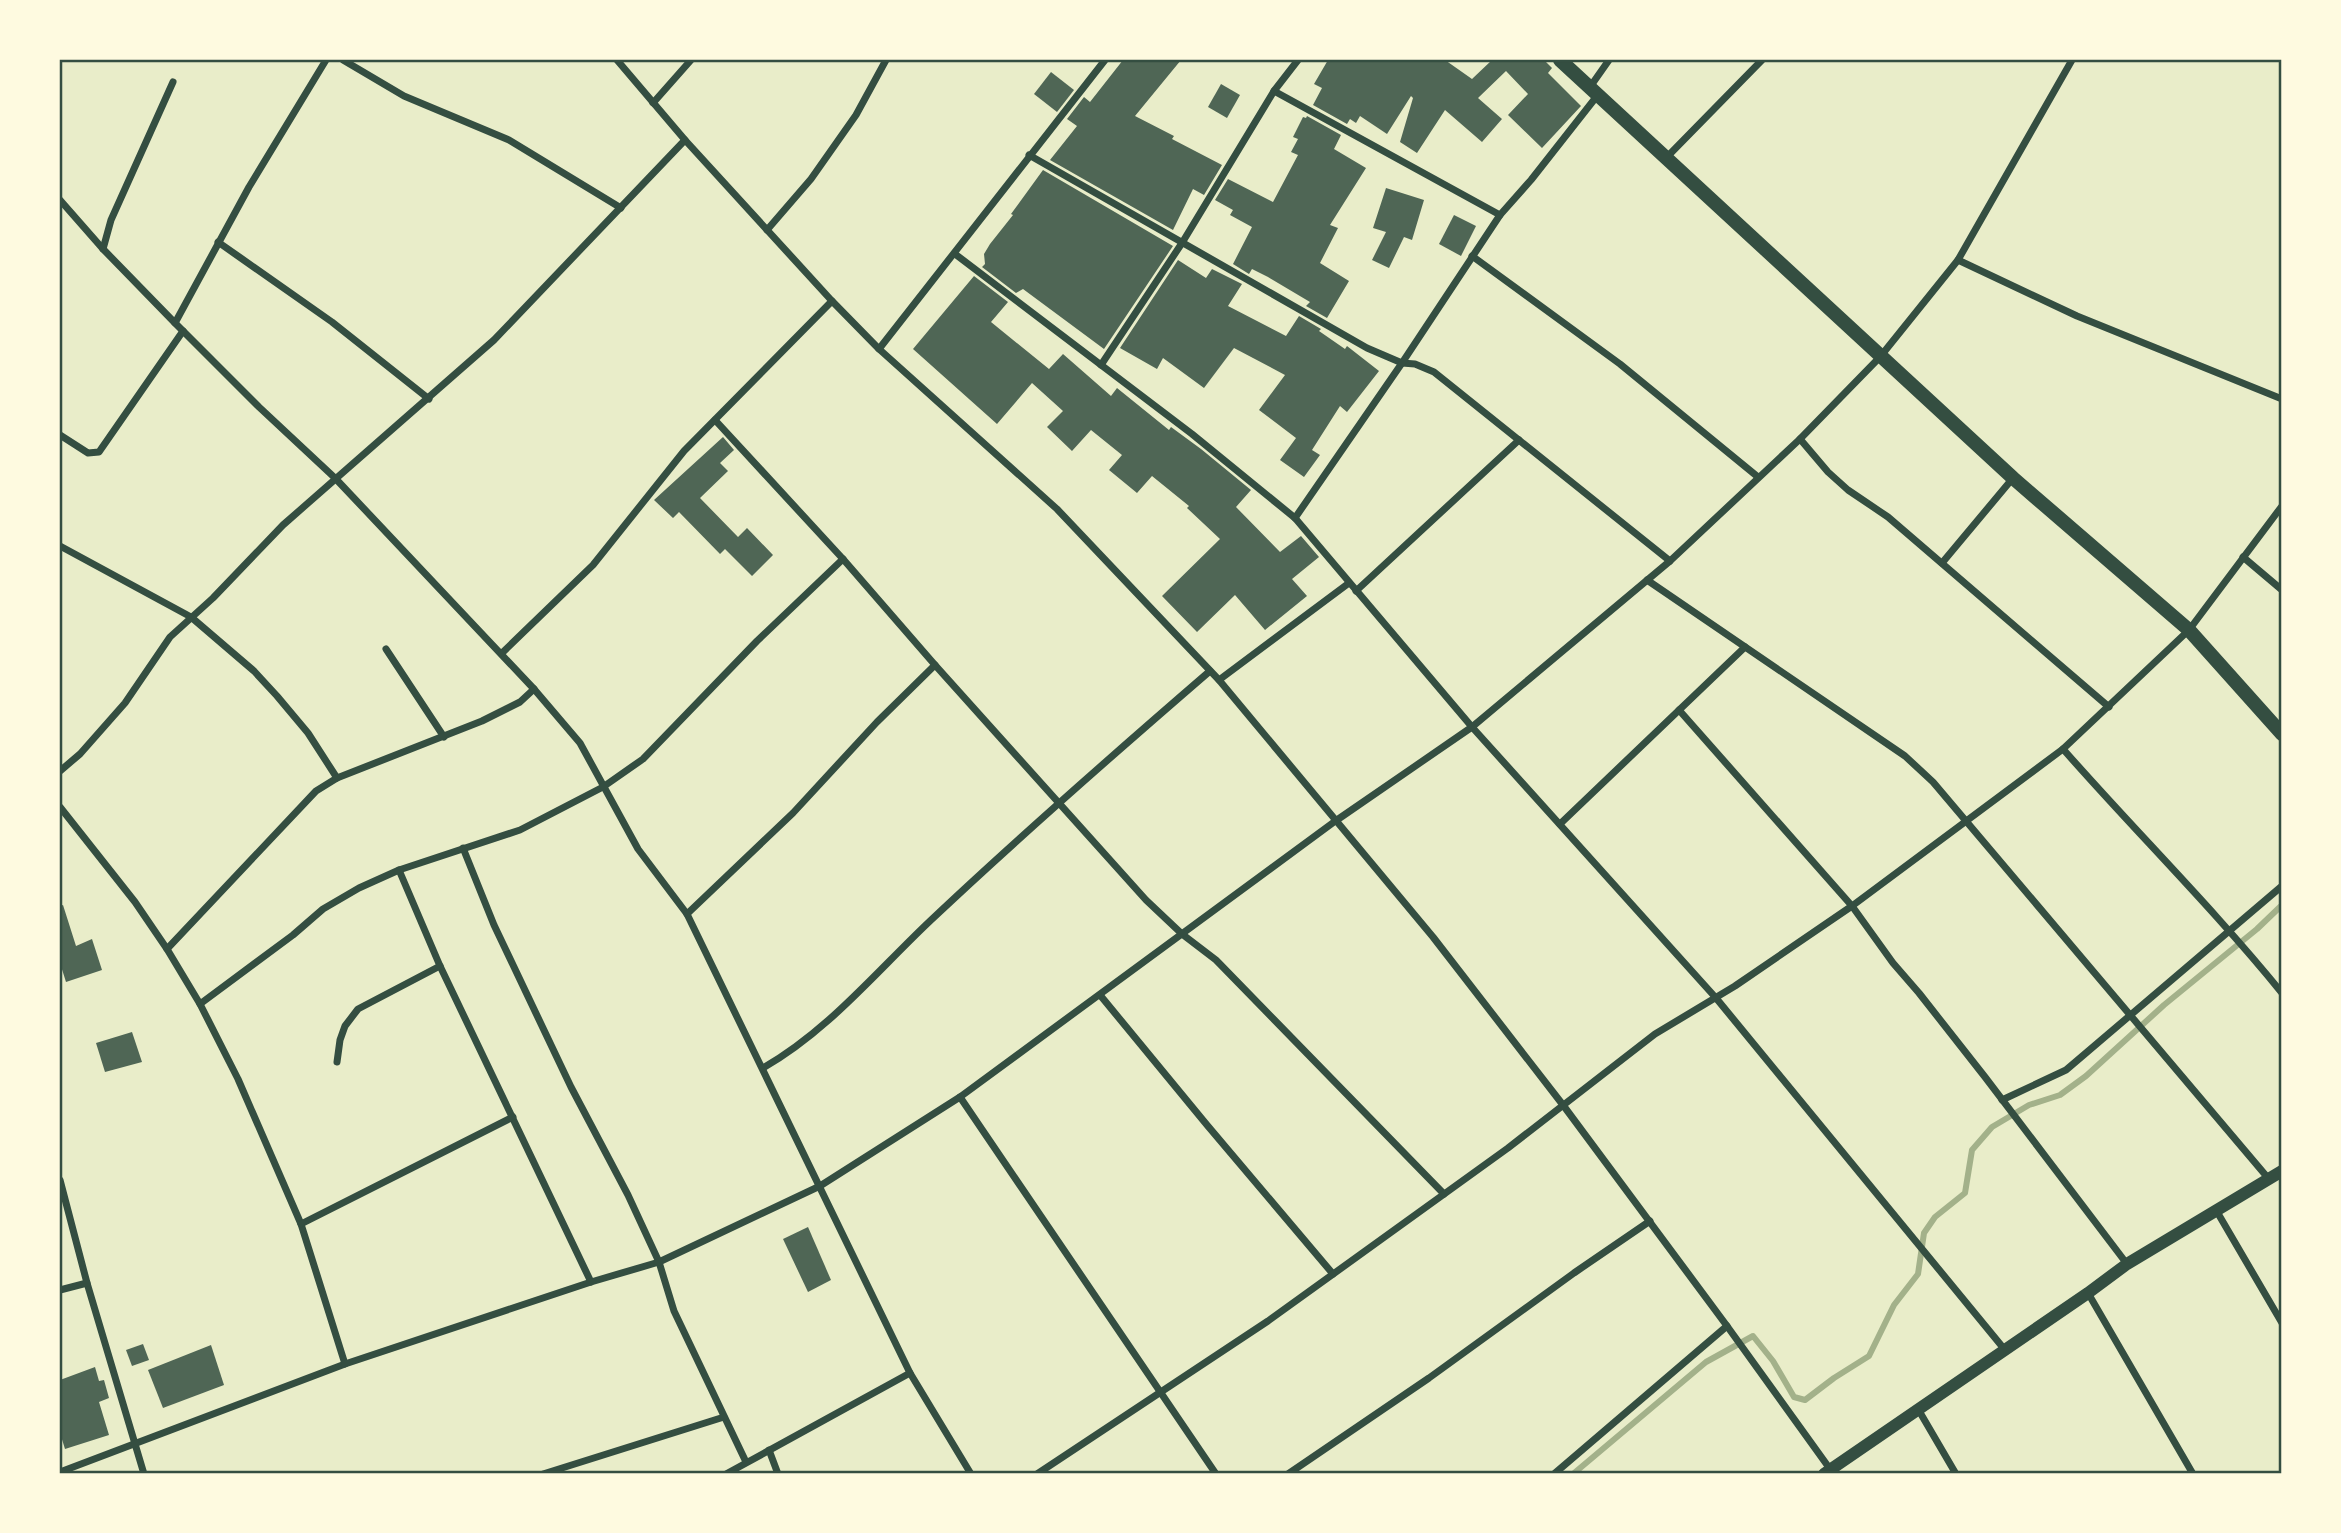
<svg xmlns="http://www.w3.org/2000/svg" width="2341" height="1533" viewBox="0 0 2341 1533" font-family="'Roboto Condensed',sans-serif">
  <rect width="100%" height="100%" fill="#e9edc9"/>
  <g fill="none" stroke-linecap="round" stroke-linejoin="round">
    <!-- stream -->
    <path stroke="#a3b18a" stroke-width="6" d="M1573,1474L1706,1362L1753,1336L1773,1361L1794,1397L1805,1400L1834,1378L1869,1356L1894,1305L1918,1274L1924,1233L1935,1217L1965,1193L1972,1150L1992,1127L2029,1105L2060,1095L2086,1076L2164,1005L2257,929L2282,905"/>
  </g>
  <!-- building -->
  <g fill="#4f6655">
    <path d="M1123,60H1181L1135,116L1174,136L1172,139L1222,165L1204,195L1193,189L1173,230L1050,160L1077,126L1067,119L1084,97L1090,102Z"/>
    <path d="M1328,60H1445L1472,79L1492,60H1544L1552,68L1548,73L1581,106L1542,148L1508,115L1528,94L1506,71L1478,98L1502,119L1482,142L1445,110L1417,153L1400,142L1413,98L1411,96L1387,134L1360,116L1356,123L1350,119L1347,124L1313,105L1322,88L1314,84Z"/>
    <path d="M1051,72L1074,90L1057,112L1034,94Z"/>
    <path d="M1221,84L1240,95L1227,118L1208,107Z"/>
    <path d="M1307,116L1341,135L1334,149L1366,168L1330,225L1338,228L1320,263L1349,281L1327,318L1306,306L1310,302L1268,277L1252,269L1249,274L1233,264L1252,227L1230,215L1233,210L1215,200L1228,179L1273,202L1298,155L1291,152L1298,139L1293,137L1303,117L1306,118Z"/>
    <path d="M1043,170L1173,246L1104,349L1023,289L1016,293L982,267L985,264L984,254L990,244L1013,215L1011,214Z"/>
    <path d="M1386,188L1424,200L1412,240L1404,237L1389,268L1372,260L1386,232L1373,228Z"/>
    <path d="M1454,215L1476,226L1461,256L1439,244Z"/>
    <path d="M1178,260L1206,278L1212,269L1242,284L1228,306L1286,336L1299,316L1321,329L1319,331L1345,349L1347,346L1379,371L1347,412L1340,406L1312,450L1320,455L1304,477L1280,460L1296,438L1259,410L1285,375L1234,348L1204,388L1163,358L1157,369L1120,348Z"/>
    <path d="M974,276L1008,302L991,322L1049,369L1063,354L1111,396L1117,388L1169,430L1171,427L1201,449L1251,490L1236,507L1280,552L1301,536L1319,557L1292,579L1307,596L1265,630L1235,595L1197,632L1162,596L1220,539L1187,508L1189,506L1152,476L1137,493L1109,470L1122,455L1091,430L1072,451L1047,427L1063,411L1032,383L997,424L913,349Z"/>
    <path d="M723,437L734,450L720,463L728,471L700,498L738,537L747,528L773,555L752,576L725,549L720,554L679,512L673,518L654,500Z"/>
    <path d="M63,905L76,946L92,939L102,970L66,982L60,963V906Z"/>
    <path d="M132,1032L142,1062L105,1072L96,1043Z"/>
    <path d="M808,1227L831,1280L808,1292L783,1239Z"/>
    <path d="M143,1344L149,1360L132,1366L126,1350Z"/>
    <path d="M211,1345L224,1385L163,1408L148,1370Z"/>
    <path d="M95,1367L99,1381L104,1380L109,1398L99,1402L109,1435L65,1449L60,1433V1380Z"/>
  </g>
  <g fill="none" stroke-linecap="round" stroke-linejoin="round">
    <!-- minor -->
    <g stroke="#344e41" stroke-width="7">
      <path d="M343,60L404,96L509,140L621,208"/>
      <path d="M617,60L685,140L832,301L879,349L1057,509L1219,680L1433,937L1563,1105L1727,1326L1830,1469"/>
      <path d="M1590,87L1609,60"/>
      <path d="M1274,91L1500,215"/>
      <path d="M653,103L691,60"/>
      <path d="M1029,155L1367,348L1402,363L1415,364L1434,372L1670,561"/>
      <path d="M1665,159L1762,60"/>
      <path d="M60,200L103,249L175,323L259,407L335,478L534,689L580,743L638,849L687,914L910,1373L971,1474"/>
      <path d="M767,230L811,179L856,115L886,60"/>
      <path d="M218,242L332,322L429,399"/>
      <path d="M103,249L111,220L173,82"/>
      <path d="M955,254L1192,434L1295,518L1472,727L1716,998L2005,1350"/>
      <path d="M1472,256L1620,364L1758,477"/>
      <path d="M1958,260L2077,316L2282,399"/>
      <path d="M175,323L249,187L326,60"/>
      <path d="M879,349L1105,60"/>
      <path d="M1101,365L1182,243L1274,91L1298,60"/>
      <path d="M715,420L843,559L935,665L1146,900L1182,934L1216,960L1444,1194"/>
      <path d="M60,435L88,453L99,452L183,331"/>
      <path d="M1800,439L1828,472L1848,490L1888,517L2109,707"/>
      <path d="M1295,518L1402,363L1500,215L1531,180L1597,96"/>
      <path d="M60,546L191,617L254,671L277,696L308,733L337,778"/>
      <path d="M2243,557L2282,590"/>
      <path d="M1942,563L2013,478"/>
      <path d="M1647,580L1905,756L1933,782L2268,1178"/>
      <path d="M1356,591L1519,440"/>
      <path d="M386,649L444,737"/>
      <path d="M502,653L593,565L684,451L832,301"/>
      <path d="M1219,680L1349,583"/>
      <path d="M1679,710L1852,906L1893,963L1919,993L1985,1077L2127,1264"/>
      <path d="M2063,749C2135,831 2213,908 2282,993"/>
      <path d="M60,771L80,754L125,703L170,637L213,598L283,525L494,340L685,140"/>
      <path d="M60,807L135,902L167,949L200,1004L238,1079L301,1224L345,1364"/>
      <path d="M1560,824L1745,647"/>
      <path d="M463,848L494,925L571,1087L628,1195L659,1262L674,1311L746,1462"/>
      <path d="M399,870L440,966L591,1282"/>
      <path d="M687,914L793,813L877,722L935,665"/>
      <path d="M167,949L316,791L337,778L482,721L520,702L534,689"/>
      <path d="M1100,995L1207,1125L1333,1274"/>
      <path d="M200,1004L293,935L323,909L359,888L399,870L520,830L603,787L643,759L757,641L843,559"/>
      <path d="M337,1062L340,1040L345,1026L358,1009L440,966"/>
      <path d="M763,1068C828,1031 876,972 930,921C1021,835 1115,753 1210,671"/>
      <path d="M960,1097L1216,1474"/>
      <path d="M2002,1100L2066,1070L2282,886"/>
      <path d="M60,1180L87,1283L144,1474"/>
      <path d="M2216,1210L2282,1323"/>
      <path d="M301,1224L513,1117"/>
      <path d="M60,1290L87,1283"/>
      <path d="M2088,1293L2193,1474"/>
      <path d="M1918,1409L1956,1474"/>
      <path d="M769,1450L778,1474"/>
      <path d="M60,1472L345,1364L591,1282L659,1262L820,1186L960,1097L1334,822L1472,727L1670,561L1800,439L1880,357L1958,260L2072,60"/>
      <path d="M543,1474L724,1417"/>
      <path d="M726,1474L910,1373"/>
      <path d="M1037,1474L1268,1321L1508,1148L1655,1034L1735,986L1852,906L2063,749L2189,630L2282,506"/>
      <path d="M1288,1474L1429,1378L1574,1273L1650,1221"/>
      <path d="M1554,1474L1727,1326"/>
    </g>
    <!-- tertiary -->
    <path stroke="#344e41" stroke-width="12" d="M1824,1474L2088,1293L2127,1264L2282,1171"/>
    <!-- secondary -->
    <path stroke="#344e41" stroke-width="14" d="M1560,60L2013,478L2189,630L2282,734"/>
  </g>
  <!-- border -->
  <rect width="2341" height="1533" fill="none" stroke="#fefae0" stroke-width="122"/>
  <rect x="61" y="61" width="2219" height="1411" fill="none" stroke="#344e41" stroke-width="2.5"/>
</svg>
